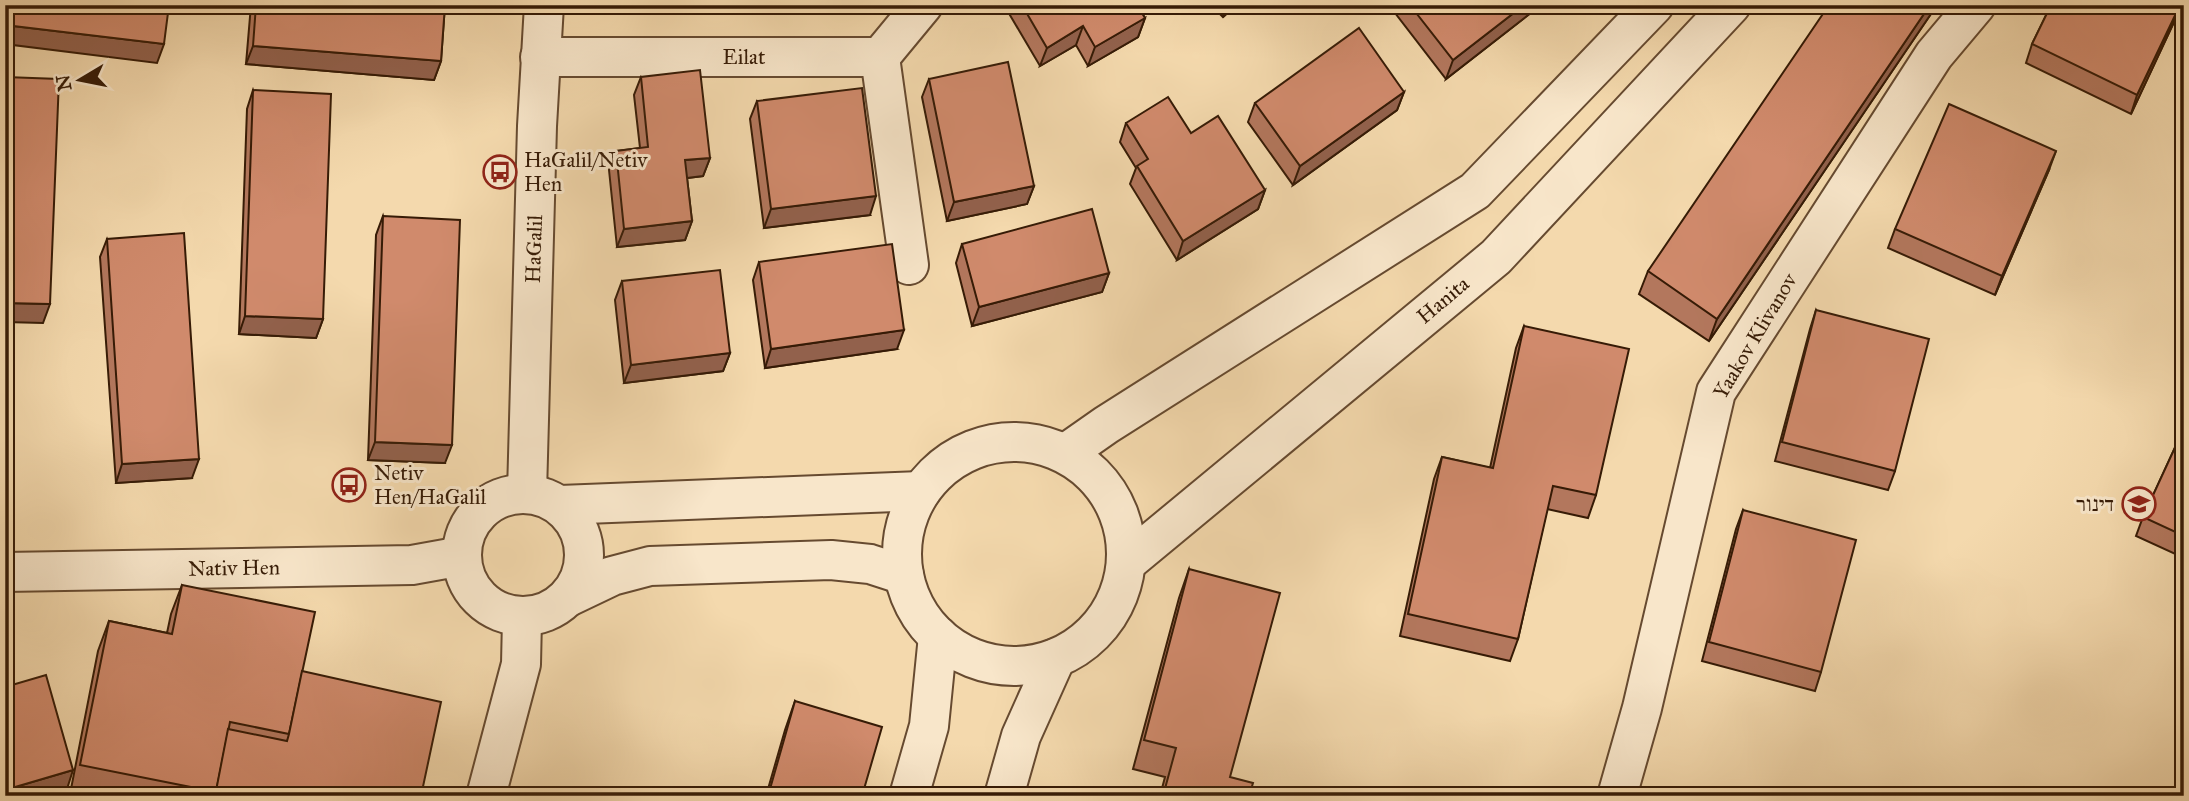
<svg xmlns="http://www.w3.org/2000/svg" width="2189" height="801" viewBox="0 0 2189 801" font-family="'IM FELL Great Primer','Frank Ruhl Libre',serif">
  <rect width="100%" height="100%" fill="#f4d9ad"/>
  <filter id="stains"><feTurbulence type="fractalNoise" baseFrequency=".00286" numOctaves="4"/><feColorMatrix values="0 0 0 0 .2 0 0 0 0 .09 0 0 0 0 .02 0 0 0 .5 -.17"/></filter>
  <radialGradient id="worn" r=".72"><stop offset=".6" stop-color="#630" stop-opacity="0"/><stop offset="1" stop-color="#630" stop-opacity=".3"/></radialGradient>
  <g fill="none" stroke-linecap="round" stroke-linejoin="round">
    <defs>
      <g id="minor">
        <path d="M540,57H880L923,5"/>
        <path d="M880,57L909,265"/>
        <path d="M5,572L412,565L462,556"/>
        <path d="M486,796L521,664L522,619"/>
        <path d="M1617,796L1642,708L1716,392L1934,55L1976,5"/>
      </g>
      <g id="tertiary">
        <circle cx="1014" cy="554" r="112"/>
        <path d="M1066,453L1106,425L1475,191L1654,5"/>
        <path d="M527,493L537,126L544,5"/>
        <circle cx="523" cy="555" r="61"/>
        <path d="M560,505L921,491"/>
        <path d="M1126,563L1496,257L1731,5"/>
        <path d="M568,597L612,576L650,566L831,560L870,564L904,575"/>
        <path d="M909,796L929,726L938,636"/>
        <path d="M1004,796L1021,736L1056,658"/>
      </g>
    </defs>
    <!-- minor casing -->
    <use href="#minor" stroke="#664a30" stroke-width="42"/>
    <!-- tertiary casing -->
    <use href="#tertiary" stroke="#664a30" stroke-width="42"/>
    <!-- minor -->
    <use href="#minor" stroke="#f8e6ca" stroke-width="38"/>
    <!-- tertiary -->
    <use href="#tertiary" stroke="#f8e6ca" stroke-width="38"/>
  </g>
  <!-- wall -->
  <g fill="#b3775d" stroke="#361b06" stroke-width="2">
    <path d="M251,5H445L441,61L434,80L246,64Z"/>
    <path d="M1004,5H1137L1145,18L1138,37L1088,66L1076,45L1040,66Z"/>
    <path d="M1211,5H1236L1223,17Z"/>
    <path d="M1393,5H1541L1446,79L1392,9Z"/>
    <path d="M1937,5L1709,341L1639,294L1648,271Z"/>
    <path d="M2051,5H2182L2131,114L2026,63L2032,44Z"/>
    <path d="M641,77L710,158L703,176L687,178L692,221L685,240L617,247L609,170L616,151L640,148L634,95Z"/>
    <path d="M929,79L1034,186L1027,204L947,221L922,97Z"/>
    <path d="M253,90L323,319L316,338L239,334L247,109Z"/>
    <path d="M1404,92L1397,110L1293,185L1248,122L1255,103Z"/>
    <path d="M757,101L870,215L764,228L750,119Z"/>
    <path d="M1126,123L1191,133L1265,190L1258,209L1177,260L1130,184L1136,168L1120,142Z"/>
    <path d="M2049,170L1995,295L1888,248L1895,229Z"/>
    <path d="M383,216L445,463L368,460L376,235Z"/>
    <path d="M107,239L192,478L116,483L100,257Z"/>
    <path d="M962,244L1109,273L1102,292L972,326L956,263Z"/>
    <path d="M759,262L897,349L765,368L753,280Z"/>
    <path d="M622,281L730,353L723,371L624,383L615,300Z"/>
    <path d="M1816,310L1895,471L1888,490L1775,461L1810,329Z"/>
    <path d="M1524,326L1596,495L1588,518L1547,509L1518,639L1510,661L1400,636L1434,479L1442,457L1490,468L1516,348Z"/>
    <path d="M2184,428V558L2136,536L2143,517Z"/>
    <path d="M1743,510L1821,672L1815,691L1702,661L1736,529Z"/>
    <path d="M1189,569L1230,777L1249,796H1160L1165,777L1133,769L1179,598Z"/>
    <path d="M182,585L302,671L421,796H79L70,794L98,651L109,621L167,633L171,614Z"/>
    <path d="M795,701L862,796H766L785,730Z"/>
  </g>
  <!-- shaded-wall -->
  <g fill="#92614c" stroke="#361b06" stroke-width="2">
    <path d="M1227,5H1236L1223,17Z"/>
    <path d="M1524,5H1541L1446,79L1453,60Z"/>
    <path d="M1930,5H1937L1709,341L1717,319Z"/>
    <path d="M2180,5H2182L2131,114L2137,95Z"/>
    <path d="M1145,18L1138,37L1088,66L1095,47Z"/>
    <path d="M5,25L164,44L157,63L5,44Z"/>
    <path d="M1083,26L1076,45L1040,66L1047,48Z"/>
    <path d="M253,46L441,61L434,80L246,64Z"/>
    <path d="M1404,92L1397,110L1293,185L1300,166Z"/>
    <path d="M2056,151L2049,170L1995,295L2002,276Z"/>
    <path d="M710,158L703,176L679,179L685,160Z"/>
    <path d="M1034,186L1027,204L947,221L954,202Z"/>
    <path d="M1265,190L1258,209L1177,260L1183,241Z"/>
    <path d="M876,196L870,215L764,228L771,209Z"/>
    <path d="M692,221L685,240L617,247L624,229Z"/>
    <path d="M1109,273L1102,292L972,326L979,307Z"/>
    <path d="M5,303L50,304L43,323L5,322Z"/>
    <path d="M245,316L323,319L316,338L239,334Z"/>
    <path d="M904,330L897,349L765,368L771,349Z"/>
    <path d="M730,353L723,371L624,383L631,365Z"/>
    <path d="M375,442L452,445L445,463L368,460Z"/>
    <path d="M199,459L192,478L116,483L122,464Z"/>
    <path d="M73,770L67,789L43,796H5V790Z"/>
  </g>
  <!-- building -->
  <g fill="#d08a6c" stroke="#361b06" stroke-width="2">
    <path d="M5,5H169L164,44L5,25Z"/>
    <path d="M256,5H445L441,61L253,46Z"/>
    <path d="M1022,5H1137L1145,18L1095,47L1083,26L1047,48Z"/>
    <path d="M1410,5H1524L1453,60Z"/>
    <path d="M1829,5H1930L1717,319L1648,271Z"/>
    <path d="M2051,5H2180L2137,95L2032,44Z"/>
    <path d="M1359,28L1404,92L1300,166L1255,103Z"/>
    <path d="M1008,62L1034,186L954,202L929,79Z"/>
    <path d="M700,70L710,158L685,160L692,221L624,229L616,151L648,147L641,77Z"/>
    <path d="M5,77L59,79L50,304L5,303Z"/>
    <path d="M862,88L876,196L771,209L757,101Z"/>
    <path d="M253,90L331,94L323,319L245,316Z"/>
    <path d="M1168,97L1191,133L1218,116L1265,190L1183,241L1137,166L1148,159L1126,123Z"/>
    <path d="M1949,104L2056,151L2002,276L1895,229Z"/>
    <path d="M1092,209L1109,273L979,307L962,244Z"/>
    <path d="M383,216L460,220L452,445L375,442Z"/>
    <path d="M184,233L199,459L122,464L107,239Z"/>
    <path d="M892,244L904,330L771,349L759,262Z"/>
    <path d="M720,270L730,353L631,365L622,281Z"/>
    <path d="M1816,310L1929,339L1895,471L1782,442Z"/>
    <path d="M1524,326L1629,349L1596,495L1553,486L1518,639L1408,614L1442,457L1493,468Z"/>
    <path d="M2184,428V536L2143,517Z"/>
    <path d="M1743,510L1856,540L1821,672L1709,642Z"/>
    <path d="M1189,569L1280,593L1230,777L1253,783L1249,796H1163L1176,748L1144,740Z"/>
    <path d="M182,585L315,612L289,734L230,722L216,792L80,765L109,621L172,634Z"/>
    <path d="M302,671L441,702L421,796H215L228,729L287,741L289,734Z"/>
    <path d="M46,675L73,770L5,790V687Z"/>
    <path d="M795,701L882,727L862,796H768Z"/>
  </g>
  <!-- icons -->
  <defs>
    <symbol id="bus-ring" viewBox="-11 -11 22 22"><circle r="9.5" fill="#f8e6ca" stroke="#8f2418" stroke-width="1.5"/><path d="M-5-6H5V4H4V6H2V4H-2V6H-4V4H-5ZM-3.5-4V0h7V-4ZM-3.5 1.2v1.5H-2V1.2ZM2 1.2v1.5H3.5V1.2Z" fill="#8f2418"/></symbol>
    <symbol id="school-ring" viewBox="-11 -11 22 22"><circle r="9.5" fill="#f8e6ca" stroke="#8f2418" stroke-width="1.5"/><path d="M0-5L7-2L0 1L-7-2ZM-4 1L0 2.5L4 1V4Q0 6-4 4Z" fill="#8f2418"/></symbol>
  </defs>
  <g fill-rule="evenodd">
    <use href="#bus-ring" x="481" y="153" width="38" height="38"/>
    <use href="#bus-ring" x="330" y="466" width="38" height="38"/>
    <use href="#school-ring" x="2120" y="485" width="38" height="38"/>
  </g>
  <g text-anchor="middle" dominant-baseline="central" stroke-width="6" stroke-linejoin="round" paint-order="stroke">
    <!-- street labels -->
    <g font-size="21" fill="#361b06" stroke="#f8e6ca">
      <text x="744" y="57">Eilat</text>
      <text transform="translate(534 249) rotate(-88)">HaGalil</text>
      <text transform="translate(1443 300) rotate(-40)">Hanita</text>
      <text transform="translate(1755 336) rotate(-59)">Yaakov Klivanov</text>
      <text transform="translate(234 568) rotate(-1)">Nativ Hen</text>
    </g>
    <!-- poi labels -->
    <g font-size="21" fill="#361b06" stroke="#f8e6ca" text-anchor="start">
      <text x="524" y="160">HaGalil/Netiv<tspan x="524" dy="24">Hen</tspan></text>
      <text x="374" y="473">Netiv<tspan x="374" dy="24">Hen/HaGalil</tspan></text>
      <text x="2114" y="504" text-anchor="end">דינור</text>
    </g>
  </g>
  <!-- margin -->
  <rect width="2189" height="801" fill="none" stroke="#f4d9ad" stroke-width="28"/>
  <rect x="7" y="7" width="2175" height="787" fill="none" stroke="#361b06" stroke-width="3.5"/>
  <rect x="14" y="14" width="2161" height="773" fill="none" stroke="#361b06" stroke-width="2"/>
  <!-- north arrow -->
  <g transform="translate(80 80) rotate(260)" stroke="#f8e6ca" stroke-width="5" paint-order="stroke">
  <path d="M0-5L12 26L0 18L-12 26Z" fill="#361b06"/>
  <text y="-10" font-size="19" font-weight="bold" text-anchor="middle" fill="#361b06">N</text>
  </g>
  <rect width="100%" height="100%" filter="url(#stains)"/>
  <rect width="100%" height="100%" fill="url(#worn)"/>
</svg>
